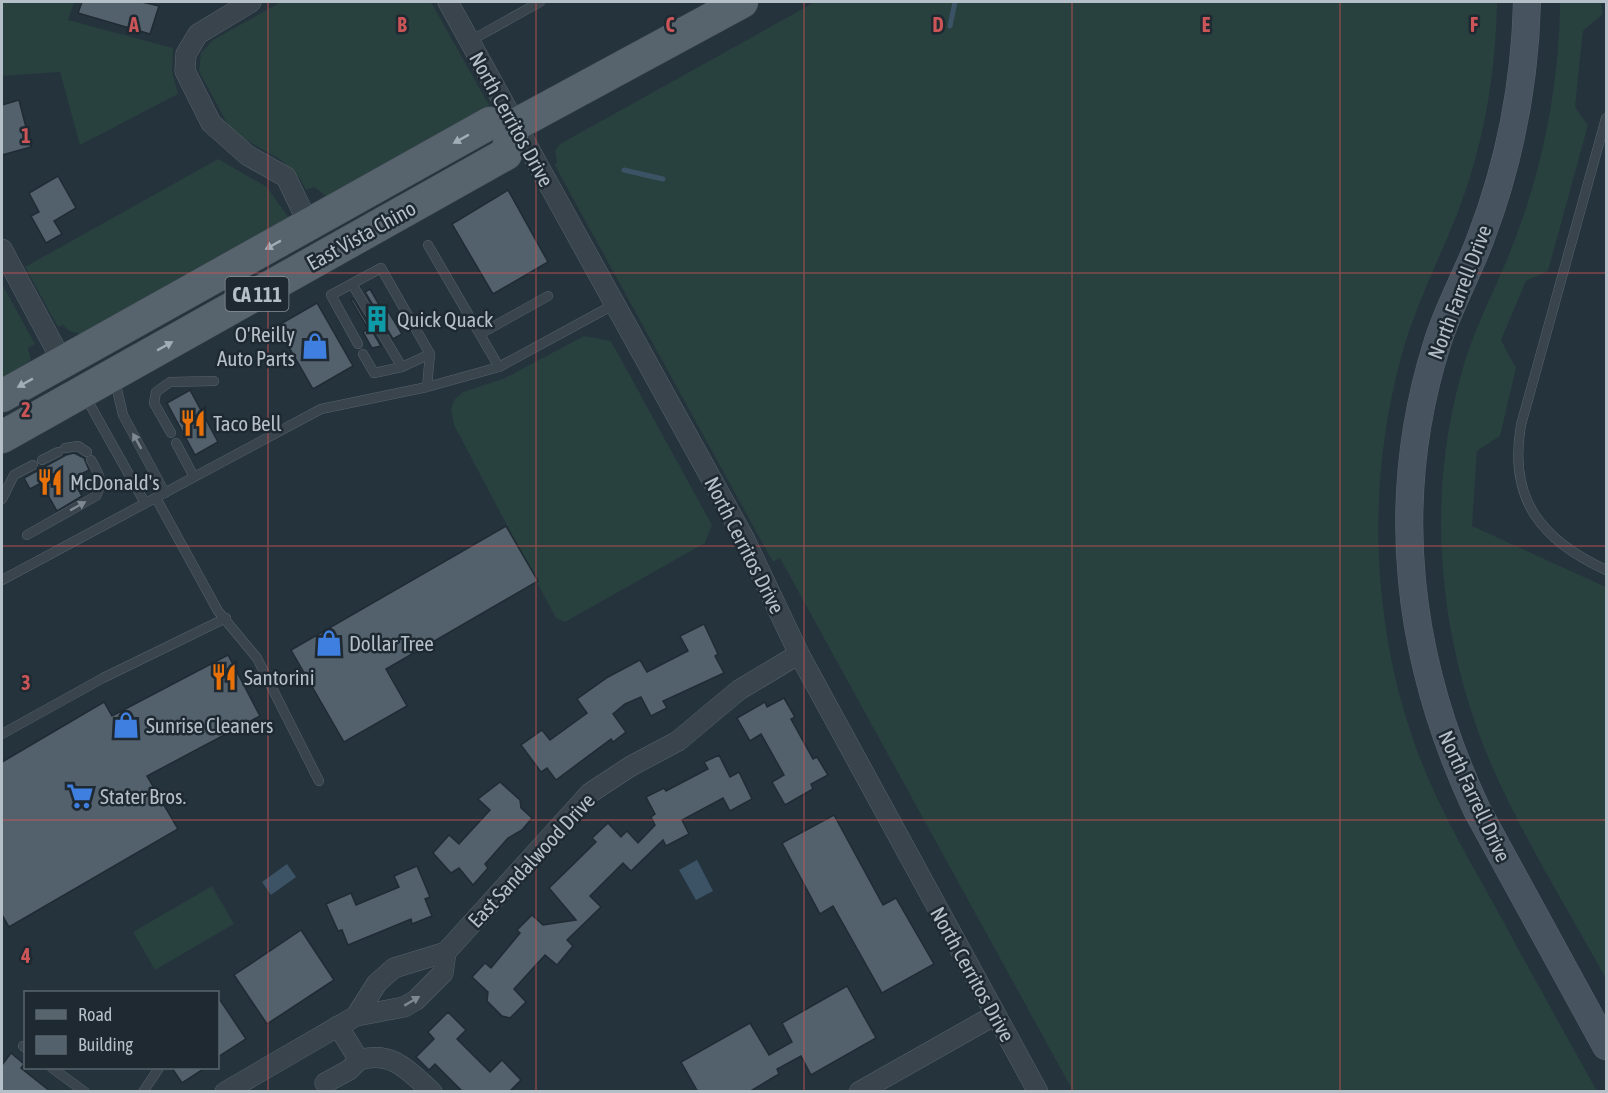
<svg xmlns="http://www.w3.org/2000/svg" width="1608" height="1093" viewBox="0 0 1608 1093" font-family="'Asap Condensed',sans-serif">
  <rect width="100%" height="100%" fill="#25333d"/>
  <!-- grass -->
  <g fill="#28403e">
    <path d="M2,2H74L68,20L173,48L172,71L178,94L80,145L60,72L2,76Z"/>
    <path d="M281,2H431L490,107L331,195L326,196L314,187L306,190L299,177L281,160L239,136L228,125L199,71L201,53L213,40Z"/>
    <path d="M815,2H1497C1496,75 1483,149 1456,217C1437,264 1414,309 1401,358C1365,490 1372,636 1422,763C1442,814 1470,861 1496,908C1529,969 1563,1030 1597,1091H1073L780,558L773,562L554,164L557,163L555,151L560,144Z"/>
    <path d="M1560,2H1601L1603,14L1583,31L1575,107L1588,125L1548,271L1526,281L1501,340L1516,368L1500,436L1477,451L1472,526L1606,587V979C1567,908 1523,838 1491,764C1436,635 1423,484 1469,349C1482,312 1501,277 1515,239C1544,163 1559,83 1560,2Z"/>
    <path d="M218,159L267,187L291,221L84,335L69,331L63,325L58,327L25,267Z"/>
    <path d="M2,284L35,344L28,348L31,360L2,380Z"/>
    <path d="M584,336L611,341L712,525L705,543L565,622L556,618L454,425L451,409L454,400L463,392L505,378Z"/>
    <path d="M212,886L234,924L155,970L133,932Z"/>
  </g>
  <!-- water -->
  <g fill="#3c5365">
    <path d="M697,860L713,891L696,900L679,870Z"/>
    <path d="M287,864L296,877L271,895L262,882Z"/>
  </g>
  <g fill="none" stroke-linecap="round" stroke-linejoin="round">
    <!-- stream -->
    <g stroke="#3c5365" stroke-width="5">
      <path d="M950,26L955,2"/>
      <path d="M624,170L663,179"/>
    </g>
  </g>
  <!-- building -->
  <g fill="#53616d" stroke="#202b34" stroke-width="1.5">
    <path d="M82,2H142L159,6L150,34L78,13Z"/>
    <path d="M19,100L31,147L2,155V105Z"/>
    <path d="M58,176L76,208L54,221L62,234L46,243L31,216L39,212L29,193Z"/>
    <path d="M508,190L548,262L493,294L452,224Z"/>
    <path d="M370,289L381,308L385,306L402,334L393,339L365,292Z"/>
    <path d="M353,299L381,346L372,348L363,332L368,329L351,300Z"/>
    <path d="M317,303L353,366L313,389L277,326Z"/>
    <path d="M190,390L218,442L195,455L167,403Z"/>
    <path d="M74,453L84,458L89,470L72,479L82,496L57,511L41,483L30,489L24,478L66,455Z"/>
    <path d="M506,526L538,581L386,669L407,706L344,742L291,650Z"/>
    <path d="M704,624L718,654L715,656L724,673L663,701L667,708L651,716L641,697L625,704L613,714L626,732L613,742L611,739L556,780L547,768L541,772L521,745L542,730L550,740L587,713L577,699L608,677L640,660L647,672L688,651L680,636Z"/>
    <path d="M228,655L260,716L147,776L178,829L9,927L2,915V762L104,702L112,716Z"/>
    <path d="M784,698L795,717L791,719L813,759L817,757L828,775L811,784L813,789L785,805L772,782L784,775L761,734L750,741L737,718L765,702L767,707Z"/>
    <path d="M719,755L730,777L739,772L752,799L730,811L723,798L682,820L689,834L666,846L663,840L631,871L623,863L590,896L601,907L567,940L573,946L557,965L545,955L514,989L526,1002L510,1018L502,1016L487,1001L488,992L472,977L485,963L491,968L520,933L517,930L532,915L543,925L576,920L549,888L596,842L592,838L608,823L621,837L627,831L638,843L655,825L651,817L655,814L646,797L664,788L666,791L708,769L704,762Z"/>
    <path d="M500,782L520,800L521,808L532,818L522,830L508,838L485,864L488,868L473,885L459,868L451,873L433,853L449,835L459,844L490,810L478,799Z"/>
    <path d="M834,815L883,905L896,898L934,964L882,993L833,906L820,914L782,843Z"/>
    <path d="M417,866L430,897L425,899L432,916L412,924L411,919L348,945L342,930L338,931L326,904L351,893L356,905L399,887L394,876Z"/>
    <path d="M301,930L334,980L267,1024L234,975Z"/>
    <path d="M847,986L876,1038L811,1075L801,1056L777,1069L779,1074L749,1092H698L681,1062L750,1023L769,1055L792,1042L782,1023Z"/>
    <path d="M218,997L246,1039L218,1057Z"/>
    <path d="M448,1012L466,1030L457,1039L490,1072L502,1060L521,1080L509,1092H463L435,1064L429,1070L416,1057L434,1039L428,1032Z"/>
    <path d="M11,1053L24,1064L21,1068L51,1092H2V1065Z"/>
    <path d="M172,1068H205L182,1083Z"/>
  </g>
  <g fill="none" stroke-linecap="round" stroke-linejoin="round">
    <defs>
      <g id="lane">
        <path d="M470,41L540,2"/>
        <path d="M1606,118L1521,425C1508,499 1541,540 1606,570"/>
        <path d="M428,245L499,367"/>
        <path d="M352,284L402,367"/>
        <path d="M480,334L548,296"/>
        <path d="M358,344L331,295L381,268L430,354L427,387"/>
        <path d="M363,354L374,373L402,367L430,354"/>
        <path d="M115,381L123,415L165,493"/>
        <path d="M85,396L145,503"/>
        <path d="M171,433L154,403L156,392L170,382L214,381"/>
        <path d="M176,443L193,475"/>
        <path d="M65,448L78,446L87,452"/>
        <path d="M42,460L58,452"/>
        <path d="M156,498L218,611L257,658L319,781"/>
        <path d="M2,499L14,475L33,465"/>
        <path d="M27,535L96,496C104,482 99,474 91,460"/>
        <path d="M2,580L321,409L427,387L499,367L615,304"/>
        <path d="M2,734L103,678L226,618"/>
        <path d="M23,1046L26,1048"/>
        <path d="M52,1068L85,1092"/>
        <path d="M143,1092L159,1068"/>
      </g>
      <g id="street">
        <path d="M251,2L198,34L186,54L185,71L211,123L247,155L286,177L309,225"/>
        <path d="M448,2L744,538L799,654L1038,1092"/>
        <path d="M2,249L63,363"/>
        <path d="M356,1016L377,983L394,968L446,952L590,793L631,766L678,741L739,690L799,654"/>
        <path d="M338,1026L359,1060C392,1050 409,1071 432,1092"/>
        <path d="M325,1083L349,1070L359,1060"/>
        <path d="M225,1092L356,1016L404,1007L416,1000L443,973L446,952"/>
        <path d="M859,1092L995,1015"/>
      </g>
      <path id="secondary" d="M1527,2C1525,84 1510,162 1480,240C1467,275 1448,308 1437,344C1387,503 1407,661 1477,810L1606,1046"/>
      <g id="primary">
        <path d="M2,396L490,123L515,125L742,2"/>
        <path d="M2,437L506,154L515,125"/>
      </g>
    </defs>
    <!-- lane casing -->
    <use href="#lane" stroke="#57626b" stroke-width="10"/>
    <!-- street casing -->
    <use href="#street" stroke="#57626b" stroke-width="21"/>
    <!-- secondary casing -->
    <use href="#secondary" stroke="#57626b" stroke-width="28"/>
    <!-- primary casing -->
    <use href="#primary" stroke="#455059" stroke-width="33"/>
    <!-- lane -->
    <use href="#lane" stroke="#39444d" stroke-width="9"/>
    <!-- street -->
    <use href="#street" stroke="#39444d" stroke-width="20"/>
    <!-- secondary -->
    <use href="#secondary" stroke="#475460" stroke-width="27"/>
    <!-- primary -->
    <use href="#primary" stroke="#57636d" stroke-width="32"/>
  </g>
  <!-- one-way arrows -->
  <defs><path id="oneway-solid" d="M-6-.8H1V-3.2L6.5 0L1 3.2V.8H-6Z" transform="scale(1.5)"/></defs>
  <g fill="#a2adb6">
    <use href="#oneway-solid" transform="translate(461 139) rotate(151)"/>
    <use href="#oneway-solid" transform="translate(273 245) rotate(151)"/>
    <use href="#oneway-solid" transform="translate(165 346) rotate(-29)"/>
    <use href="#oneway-solid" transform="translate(25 383) rotate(151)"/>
  </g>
  <g fill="#7d8891">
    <use href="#oneway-solid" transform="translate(137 441) rotate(-119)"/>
    <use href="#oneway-solid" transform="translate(78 506) rotate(-29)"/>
    <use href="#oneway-solid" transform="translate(412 1001) rotate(-31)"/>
  </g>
  <!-- grid -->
  <path fill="none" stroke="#cc5558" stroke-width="1.5" stroke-opacity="0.55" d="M268,2V1092M536,2V1092M804,2V1092M1072,2V1092M1340,2V1092M2,273H1606M2,546H1606M2,820H1606"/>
  <!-- icons -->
  <defs>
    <symbol id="building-bare" viewBox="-9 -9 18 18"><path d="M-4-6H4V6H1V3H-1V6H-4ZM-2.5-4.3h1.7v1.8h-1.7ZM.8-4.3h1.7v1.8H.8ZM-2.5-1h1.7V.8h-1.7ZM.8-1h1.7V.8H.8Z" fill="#0f9aa8" stroke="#1e2932" stroke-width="2.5" paint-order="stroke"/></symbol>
    <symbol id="shop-bare" viewBox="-9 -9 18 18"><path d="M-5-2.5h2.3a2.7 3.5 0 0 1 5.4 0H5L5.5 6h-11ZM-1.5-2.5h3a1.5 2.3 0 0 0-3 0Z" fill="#3f7fe0" stroke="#1e2932" stroke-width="2.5" paint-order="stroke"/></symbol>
    <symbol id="restaurant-bare" viewBox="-9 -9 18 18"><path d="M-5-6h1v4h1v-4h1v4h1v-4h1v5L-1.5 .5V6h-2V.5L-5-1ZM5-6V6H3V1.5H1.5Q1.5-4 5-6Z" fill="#e8710a" stroke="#1e2932" stroke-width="2.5" paint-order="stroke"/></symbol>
    <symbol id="supermarket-bare" viewBox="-9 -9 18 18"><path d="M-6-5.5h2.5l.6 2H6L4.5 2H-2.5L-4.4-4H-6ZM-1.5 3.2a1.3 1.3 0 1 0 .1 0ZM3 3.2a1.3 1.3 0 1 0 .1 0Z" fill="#3f7fe0" stroke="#1e2932" stroke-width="2.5" paint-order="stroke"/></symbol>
  </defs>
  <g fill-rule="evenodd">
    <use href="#building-bare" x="358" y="300" width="38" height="38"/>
    <use href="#shop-bare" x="296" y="327" width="38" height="38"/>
    <use href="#restaurant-bare" x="174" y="404" width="38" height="38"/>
    <use href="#restaurant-bare" x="31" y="463" width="38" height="38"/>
    <use href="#shop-bare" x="310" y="624" width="38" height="38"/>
    <use href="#restaurant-bare" x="205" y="658" width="38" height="38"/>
    <use href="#shop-bare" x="107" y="706" width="38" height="38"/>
    <use href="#supermarket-bare" x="61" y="777" width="38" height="38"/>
  </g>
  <g text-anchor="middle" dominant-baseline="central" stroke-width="5" stroke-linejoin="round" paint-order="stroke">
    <!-- shield labels -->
    <rect fill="#1e2932" stroke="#88929b" stroke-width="1.5" x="225.5" y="277" width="63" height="34" rx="4.5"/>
    <g font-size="20" font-weight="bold" fill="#b5bfc8">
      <text x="257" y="294">CA 111</text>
    </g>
    <!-- street labels -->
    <g font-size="21" fill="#b5bfc8" stroke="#1e2932">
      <text transform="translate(512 119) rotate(61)">North Cerritos Drive</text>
      <text transform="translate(361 235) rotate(-29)">East Vista Chino</text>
      <text transform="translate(1459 292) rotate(-69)">North Farrell Drive</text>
      <text transform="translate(745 545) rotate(63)">North Cerritos Drive</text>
      <text transform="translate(1475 796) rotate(65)">North Farrell Drive</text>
      <text transform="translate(531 860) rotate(-47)">East Sandalwood Drive</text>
      <text transform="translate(973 974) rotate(61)">North Cerritos Drive</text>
    </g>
    <!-- poi labels -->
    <g font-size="21" fill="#b5bfc8" stroke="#1e2932" text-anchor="start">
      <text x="397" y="319">Quick Quack</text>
      <text x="295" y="334" text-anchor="end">O'Reilly<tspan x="295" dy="24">Auto Parts</tspan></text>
      <text x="213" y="423">Taco Bell</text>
      <text x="70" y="482">McDonald's</text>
      <text x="349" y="643">Dollar Tree</text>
      <text x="244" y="677">Santorini</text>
      <text x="146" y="725">Sunrise Cleaners</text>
      <text x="100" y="796">Stater Bros.</text>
    </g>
  </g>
  <g font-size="20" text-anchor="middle" font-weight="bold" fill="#cc5558" stroke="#1e2932" stroke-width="5" stroke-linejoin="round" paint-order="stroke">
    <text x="134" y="32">A</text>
    <text x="402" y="32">B</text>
    <text x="670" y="32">C</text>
    <text x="938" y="32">D</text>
    <text x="1206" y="32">E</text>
    <text x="1474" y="32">F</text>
    <text x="26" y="143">1</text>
    <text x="26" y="417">2</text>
    <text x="26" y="690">3</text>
    <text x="26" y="963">4</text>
  </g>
  <!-- border -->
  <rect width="1608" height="1093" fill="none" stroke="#b5bfc8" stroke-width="6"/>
  <!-- legend -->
  <rect x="24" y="991" width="195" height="78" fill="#1e2932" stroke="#5a656e" stroke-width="1.5"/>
  <rect x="36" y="1010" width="30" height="9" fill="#57636d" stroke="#5a656e" stroke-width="1.5"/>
  <text x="78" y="1021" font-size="18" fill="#b5bfc8">Road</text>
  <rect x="36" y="1036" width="30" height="18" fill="#53616d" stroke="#5a656e" stroke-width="1.5"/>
  <text x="78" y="1051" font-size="18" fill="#b5bfc8">Building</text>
</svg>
